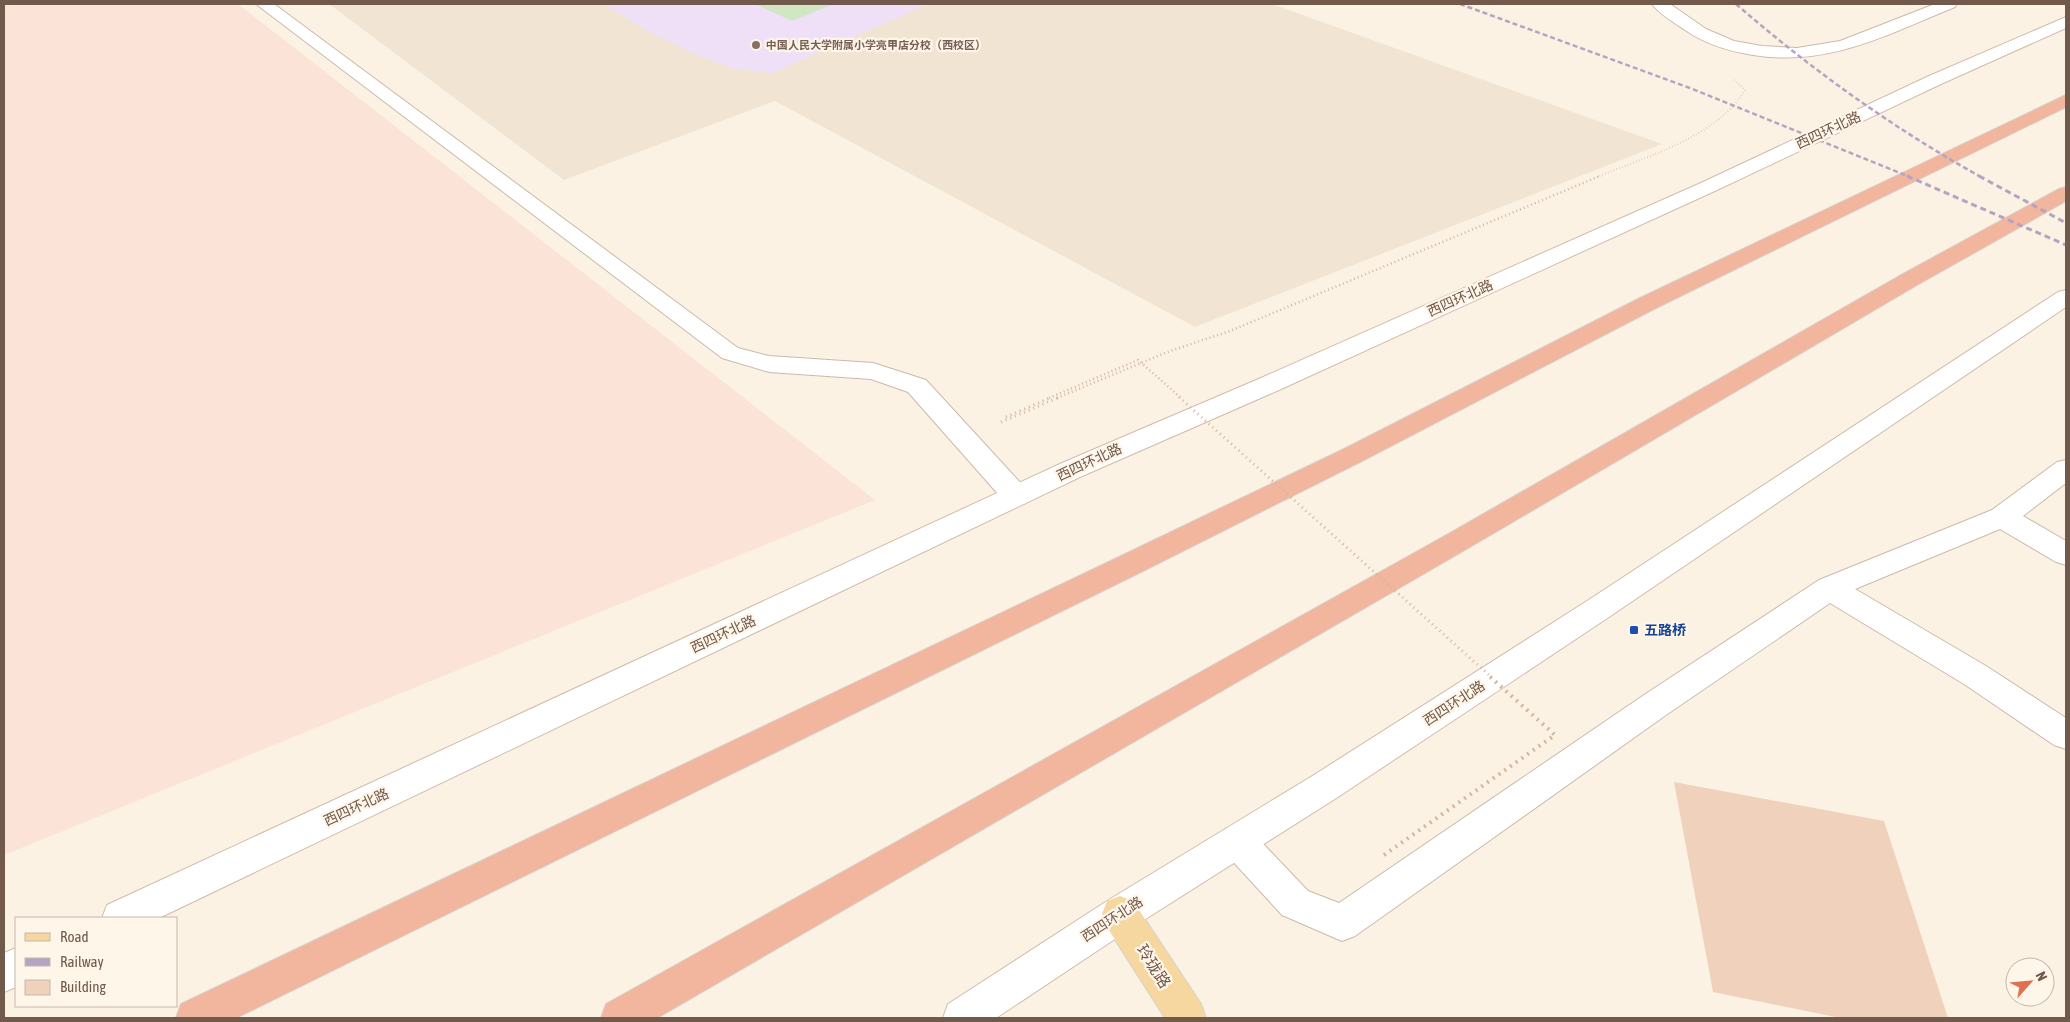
<svg xmlns="http://www.w3.org/2000/svg" width="2070" height="1022" viewBox="0 0 2070 1022" font-family="'Asap Condensed','Noto Sans SC',sans-serif">
  <rect width="100%" height="100%" fill="#fbf2e3"/>
  <!-- residential -->
  <path fill="#f2e4d2" d="M329,4H1272L1662,144L1195,327L775,101L564,180Z"/>
  <!-- commercial -->
  <path fill="#fbe3d8" d="M4,4H238L875,500L4,855Z"/>
  <!-- education -->
  <path fill="#efe0f7" d="M603,4H928L772,73L731,68L698,55L655,35Z"/>
  <!-- green -->
  <path fill="#d1e7c3" d="M755,4H834L792,21Z"/>
  <!-- building -->
  <path fill="#efd1bc" d="M1674,782L1884,821L1948,1018H1840L1713,992Z"/>
  <g fill="none" stroke-linecap="round" stroke-linejoin="round">
    <defs>
      <path id="lane" d="M2066,460V483L2023,516L2066,541V565L2056,562L2000,529L1855,589L1986,666L2066,718V749L2054,745L1964,684L1830,603L1666,715L1355,936L1342,941L1282,915L1225,853L1219,841L1225,829L1237,825L1249,829L1308,891L1339,903L1644,695L1819,580L1992,510L2057,462Z"/>
      <g id="street">
        <path d="M256,4H274L738,348L769,356L873,363L926,380L1026,489L1030,496L1026,503L1016,506L1006,503L908,392L871,379L769,372L722,358Z"/>
        <path d="M1652,4H1670L1706,29L1734,41L1762,46L1797,48L1840,41L1935,4H1957L1955,7C1886,35 1829,67 1753,55C1728,51 1705,44 1685,30C1675,23 1659,14 1652,4Z"/>
      </g>
      <g id="secondary">
        <path d="M2066,17V28L1941,84L1717,190L1279,390L1080,477L159,918H102L107,905L1062,463L1261,378L1703,182L1929,76Z"/>
        <path d="M2066,290V307L1609,617L1338,797L1133,927L996,1018H943L948,1004L1107,901L1314,775L1587,601L2058,292Z"/>
        <path d="M16,948V987L4,992V953Z"/>
      </g>
      <path id="primary" d="M1120,896L1133,901L1201,1004L1206,1018H1165L1107,927L1102,914L1107,901Z"/>
      <g id="highway">
        <path d="M2066,95V107L1654,309L1364,460L1141,572L236,1018H176L181,1004L1121,556L1346,448L1638,299Z"/>
        <path d="M2066,187V201L1917,285L1470,547L657,1018H601L606,1004L1450,533L1901,275L2059,189Z"/>
      </g>
    </defs>
    <!-- lane casing -->
    <use href="#lane" stroke="#cbbaab" stroke-width="2"/>
    <!-- street casing -->
    <use href="#street" stroke="#cbbaab" stroke-width="2"/>
    <!-- secondary casing -->
    <use href="#secondary" stroke="#d0bcab" stroke-width="2"/>
    <!-- primary casing -->
    <use href="#primary" stroke="#d7d1cd" stroke-width="2"/>
    <!-- highway casing -->
    <use href="#highway" stroke="#d7d1cd" stroke-width="2"/>
    <!-- path-far2 -->
    <path stroke="#d3b5a0" stroke-width="2" stroke-dasharray="0.5 2.5" stroke-linecap="butt" d="M1597,177C1647,156 1716,138 1745,90L1733,79"/>
    <!-- path-far1 -->
    <path stroke="#d3b5a0" stroke-width="2.5" stroke-dasharray="1 3" stroke-linecap="butt" d="M1057,398L1170,351L1230,331L1600,176"/>
    <!-- path -->
    <path stroke="#d3b5a0" stroke-width="3" stroke-dasharray="1 4" stroke-linecap="butt" d="M1001,422L1060,397"/>
    <!-- lane -->
    <use href="#lane" fill="#fff" fill-rule="evenodd"/>
    <!-- street -->
    <use href="#street" fill="#fff" fill-rule="evenodd"/>
    <!-- secondary -->
    <use href="#secondary" fill="#fff" fill-rule="evenodd"/>
    <!-- primary -->
    <use href="#primary" fill="#f6d79f" fill-rule="evenodd"/>
    <!-- highway -->
    <use href="#highway" fill="#f2b59d" fill-rule="evenodd"/>
    <!-- rail-far1 -->
    <g stroke="#b5a3c3" stroke-width="2.5" stroke-dasharray="5 3" stroke-linecap="butt">
      <path d="M1460,4L1690,88L1910,177"/>
      <path d="M1736,4C1812,70 1893,128 1981,177"/>
    </g>
    <!-- rail -->
    <g stroke="#b5a3c3" stroke-width="3" stroke-dasharray="6 4" stroke-linecap="butt">
      <path d="M1907,176L2066,245"/>
      <path d="M1979,176L2066,223"/>
    </g>
    <!-- path-bridge-far2 -->
    <path stroke="#d3b5a0" stroke-width="2.5" stroke-dasharray="1 3" stroke-linecap="butt" d="M1049,398L1138,360L1181,398"/>
    <!-- path-bridge-far1 -->
    <g stroke="#d3b5a0" stroke-width="3" stroke-dasharray="1 4" stroke-linecap="butt">
      <path d="M1179,397L1489,675"/>
      <path d="M1006,417L1052,397"/>
    </g>
    <!-- path-bridge -->
    <path stroke="#d3b5a0" stroke-width="4" stroke-dasharray="2 5" stroke-linecap="butt" d="M1384,855L1555,735L1487,674"/>
  </g>
  <!-- markers -->
  <circle fill="#8d6e63" stroke="#fef6e9" stroke-width="2" cx="756" cy="45" r="5"/>
  <rect fill="#1a4fb4" stroke="#fef6e9" stroke-width="2" x="1629" y="625" width="10" height="10" rx="2.5"/>
  <g text-anchor="middle" dominant-baseline="central" stroke-width="4.5" stroke-linejoin="round" paint-order="stroke">
    <!-- far-education labels -->
    <g font-size="11" font-weight="bold" fill="#785e54" stroke="#fef6e9" text-anchor="start">
      <text x="766" y="45">中国人民大学附属小学亮甲店分校（西校区）</text>
    </g>
    <!-- street labels -->
    <g font-size="14" fill="#71594b" stroke="#fef6e9">
      <text transform="translate(1828 130) rotate(-25)">西四环北路</text>
      <text transform="translate(1460 298) rotate(-24)">西四环北路</text>
      <text transform="translate(1089 462) rotate(-25)">西四环北路</text>
      <text transform="translate(723 634) rotate(-25)">西四环北路</text>
      <text transform="translate(1454 703) rotate(-33)">西四环北路</text>
      <text transform="translate(356 807) rotate(-25)">西四环北路</text>
      <text transform="translate(1112 919) rotate(-33)">西四环北路</text>
    </g>
    <!-- transit labels -->
    <g font-size="14" font-weight="bold" fill="#164399" stroke="#fef6e9" text-anchor="start">
      <text x="1644" y="630">五路桥</text>
    </g>
    <!-- near-street labels -->
    <g font-size="16" fill="#71594b" stroke="#fef6e9">
      <text transform="translate(1154 966) rotate(57)">玲珑路</text>
    </g>
  </g>
  <!-- border -->
  <rect width="2070" height="1022" fill="none" stroke="#71594b" stroke-width="10"/>
  <!-- legend -->
  <rect x="15" y="917" width="162" height="90" fill="#fef6e9" stroke="#c6b7aa"/>
  <rect x="25" y="933" width="25" height="8" fill="#f6d79f" stroke="#c6b7aa"/>
  <text x="60" y="942" font-size="15" fill="#71594b">Road</text>
  <rect x="25" y="958" width="25" height="8" fill="#b5a3c3" stroke="#c6b7aa"/>
  <text x="60" y="967" font-size="15" fill="#71594b">Railway</text>
  <rect x="25" y="980" width="25" height="15" fill="#efd1bc" stroke="#c6b7aa"/>
  <text x="60" y="992" font-size="15" fill="#71594b">Building</text>
  <!-- north arrow -->
  <g transform="translate(2030 982) rotate(63)"><circle r="24" fill="#fef6e9" stroke="#c6b7aa"/>
  <path d="M0-4L9 19L0 12L-9 19Z" fill="#de714f"/>
  <text y="-8" font-size="14" font-weight="bold" text-anchor="middle" fill="#71594b">N</text>
  </g>
</svg>
